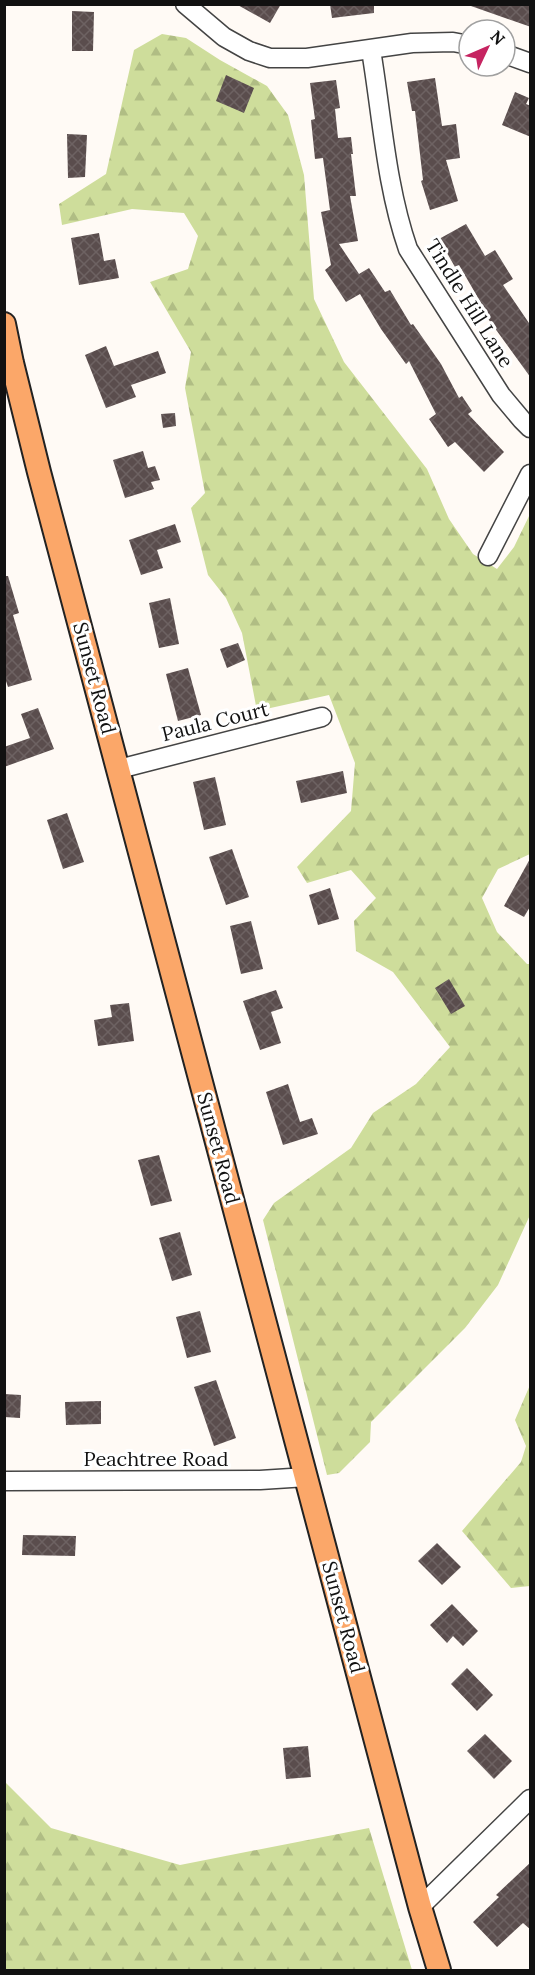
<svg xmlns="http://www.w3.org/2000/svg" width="535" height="1975" viewBox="0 0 535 1975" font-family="Lora,serif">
  <defs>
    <pattern id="forest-firs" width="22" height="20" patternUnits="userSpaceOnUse" patternTransform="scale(1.5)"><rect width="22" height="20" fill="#cedd9b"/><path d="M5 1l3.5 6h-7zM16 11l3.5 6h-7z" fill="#b0bd84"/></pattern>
    <pattern id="building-cross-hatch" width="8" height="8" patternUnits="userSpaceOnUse" patternTransform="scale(1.5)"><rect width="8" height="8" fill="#5a4d4d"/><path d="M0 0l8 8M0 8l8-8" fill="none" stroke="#6d6262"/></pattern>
  </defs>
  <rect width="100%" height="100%" fill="#fffaf5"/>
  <!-- forest -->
  <g fill="url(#forest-firs)">
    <path d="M162,34L186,38L220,60L267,86L288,115L304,175L314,299L344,362L427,469L449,519L473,554L497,569L514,547L530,514V854L498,869L482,898L497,932L527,964H530V1215L498,1285L465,1328L371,1422L370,1442L339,1473L327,1475L263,1220L274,1203L351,1148L373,1113L416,1084L450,1047L393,972L356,951L354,921L376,898L351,870L307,883L297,867L351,811L355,763L329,695L257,711L242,633L226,598L208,575L191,508L205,493L185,388L191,352L150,282L188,269L198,236L184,213L132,209L62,225L59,204L106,174L134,50Z"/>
    <path d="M530,1385V1586L511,1588L462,1531L521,1462L526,1446L515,1420Z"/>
    <path d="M4,1781L51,1828L180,1865L369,1828L412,1970H5Z"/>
  </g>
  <!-- building -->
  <g fill="url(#building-cross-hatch)">
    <path d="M236,4H281L270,23Z"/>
    <path d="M330,4H374V13L332,18Z"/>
    <path d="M471,4H531V27L471,6Z"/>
    <path d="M72,11L94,12L93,51H72Z"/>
    <path d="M226,75L254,88L244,113L216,101Z"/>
    <path d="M435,78L442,126L456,124L460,158L446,160L458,201L430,210L421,181L423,180L415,111H412L407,82Z"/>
    <path d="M336,80L340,108L335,109L338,138L351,137L353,154H351L356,196H350L358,241L339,244L359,274L369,268L385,292L390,290L411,325L413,324L441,364L459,398L462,396L472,411L468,414L504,452L484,472L455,442L448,447L429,419L436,414L409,361L406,364L381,329L360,294L346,302L325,270L331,265L321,212L330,210L323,158L315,159L311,120L315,119L310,83Z"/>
    <path d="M515,92L529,98L526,104L531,106V137L502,125Z"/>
    <path d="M67,134L87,135L85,177L68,178Z"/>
    <path d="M466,224L485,256L495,250L513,279L503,285L531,326V378L486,316L488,315L459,265L455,267L439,239Z"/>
    <path d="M99,233L104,261L115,259L119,278L79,285L71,238Z"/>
    <path d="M106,346L114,366L158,351L166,373L131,385L136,397L106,408L85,355Z"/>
    <path d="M175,413L176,426L163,428L161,414Z"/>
    <path d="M143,451L148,468L155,466L160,480L151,482L154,489L125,498L113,460Z"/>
    <path d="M175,524L181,542L157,550L163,568L141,575L129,540Z"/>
    <path d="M4,576H8L19,613L13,615L32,680L8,687L4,675Z"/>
    <path d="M170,598L179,644L159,648L149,603Z"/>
    <path d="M238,643L245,660L227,668L220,649Z"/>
    <path d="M188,668L201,715L178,721L166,674Z"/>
    <path d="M38,708L54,749L4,767V747L30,738L21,714Z"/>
    <path d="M343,771L347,793L301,803L296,781Z"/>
    <path d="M215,777L226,825L204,830L193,782Z"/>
    <path d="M67,813L84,862L63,869L47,820Z"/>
    <path d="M232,849L249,897L226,905L209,857Z"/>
    <path d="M531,857V905L524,917L504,906Z"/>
    <path d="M330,888L339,919L318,925L309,895Z"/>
    <path d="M251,921L263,969L241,974L230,926Z"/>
    <path d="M449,979L465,1006L451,1014L435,988Z"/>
    <path d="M276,990L283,1008L271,1012L281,1043L260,1050L243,1001Z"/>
    <path d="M129,1003L134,1041L98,1046L94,1020L112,1017L110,1005Z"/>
    <path d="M288,1084L300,1122L312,1118L318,1134L283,1145L266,1092Z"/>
    <path d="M159,1155L172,1201L151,1206L138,1160Z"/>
    <path d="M180,1232L192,1275L172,1281L159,1238Z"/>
    <path d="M200,1311L211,1352L187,1358L176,1317Z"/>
    <path d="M216,1380L236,1438L214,1446L194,1387Z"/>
    <path d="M4,1394L21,1395L20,1418L4,1417Z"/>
    <path d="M101,1401V1424L66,1425L65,1402Z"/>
    <path d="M23,1535L76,1536L75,1556L22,1555Z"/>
    <path d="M437,1543L461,1567L442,1585L418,1561Z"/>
    <path d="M452,1604L478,1631L463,1646L453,1636L447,1643L430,1625Z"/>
    <path d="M467,1668L493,1695L477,1711L451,1684Z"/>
    <path d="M485,1734L512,1761L494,1779L467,1751Z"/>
    <path d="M308,1746L311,1777L286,1779L283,1748Z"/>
    <path d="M531,1862V1930L523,1923L497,1947L473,1922L499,1897L496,1895Z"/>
  </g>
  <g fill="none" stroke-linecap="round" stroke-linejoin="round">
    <defs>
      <g id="minor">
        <path d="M185,4L224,37L249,51L270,58H307L412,43L453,42L469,45"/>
        <path d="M371,50C382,116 386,186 408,249L501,395L522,420L530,428"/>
        <path d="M505,54L530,63"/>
        <path d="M488,556L530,474"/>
        <path d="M119,769L322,717"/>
        <path d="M4,1481L260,1480L307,1477"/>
        <path d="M420,1907L530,1799"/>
      </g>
      <path id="major" d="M4,324L12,363L39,472L420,1907L439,1970"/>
    </defs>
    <!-- minor casing -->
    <use href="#minor" stroke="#444" stroke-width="21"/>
    <!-- major casing -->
    <use href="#major" stroke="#222" stroke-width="26"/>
    <!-- minor -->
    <use href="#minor" stroke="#fff" stroke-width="18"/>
    <!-- major -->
    <use href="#major" stroke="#fba769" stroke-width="22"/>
  </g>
  <g text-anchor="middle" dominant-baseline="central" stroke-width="6" stroke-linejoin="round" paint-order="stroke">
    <!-- street labels -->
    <g font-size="20" fill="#111" stroke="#fff">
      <text transform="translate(470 303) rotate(58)">Tindle Hill Lane</text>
      <text transform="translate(95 678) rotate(75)">Sunset Road</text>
      <text transform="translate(215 721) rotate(-14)">Paula Court</text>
      <text transform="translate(219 1148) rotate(75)">Sunset Road</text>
      <text x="156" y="1458">Peachtree Road</text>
      <text transform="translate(344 1617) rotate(75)">Sunset Road</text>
    </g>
  </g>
  <!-- border -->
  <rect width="535" height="1975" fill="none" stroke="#111111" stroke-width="12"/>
  <!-- north arrow -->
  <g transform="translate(487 48) rotate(46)"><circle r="28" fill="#ffffff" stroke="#a0a0a0" stroke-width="1.5"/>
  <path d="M0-4.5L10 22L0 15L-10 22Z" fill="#c62461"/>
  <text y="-9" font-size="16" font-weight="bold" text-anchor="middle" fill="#111111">N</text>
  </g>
</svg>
